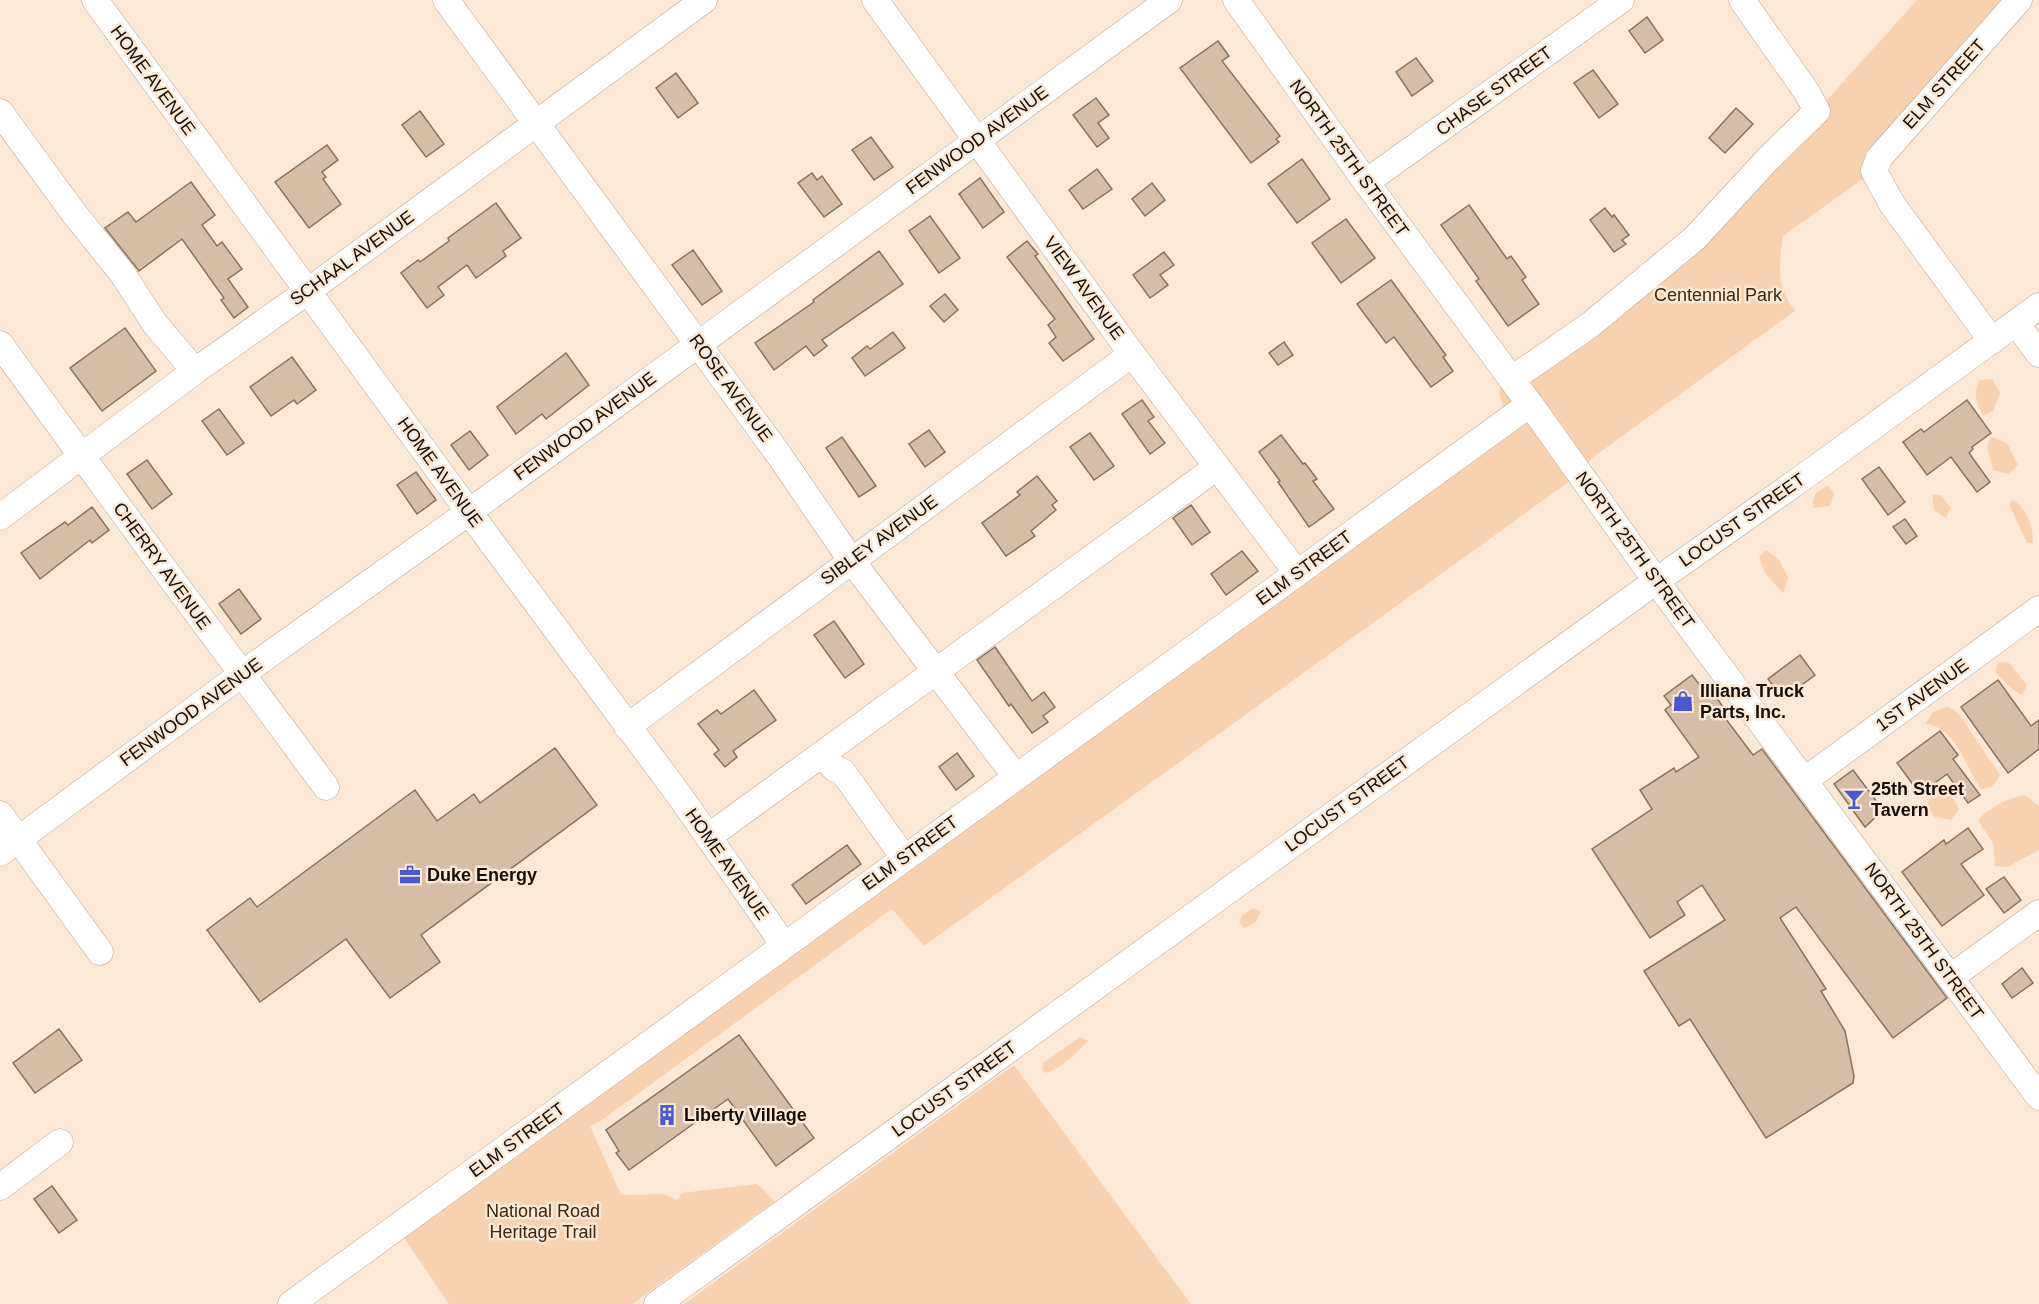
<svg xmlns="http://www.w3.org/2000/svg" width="2039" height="1304" viewBox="0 0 2039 1304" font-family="Arial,sans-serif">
  <rect width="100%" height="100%" fill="#fce8d6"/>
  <!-- green -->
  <g fill="#f8d2b0">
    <path d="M1917,0H2019L1874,171L1783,236C1779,265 1776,286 1795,311L1592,458L1570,481L924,946L892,909L599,1122L590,1126L621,1195L664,1194L677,1200L682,1193L757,1184L775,1201L632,1304H449L402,1235L1505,411L1499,394L1504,374L1590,325L1817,111Z"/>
    <path d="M1992,379L2000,393L1993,411L1983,416C1977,403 1972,394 1980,380Z"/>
    <path d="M1991,437L2007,443L2018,465L2009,474L1993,470L1987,446Z"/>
    <path d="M1828,486L1834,494L1830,506L1813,508C1812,495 1816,491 1828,486Z"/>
    <path d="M1932,494L1941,495L1951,508L1946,518L1934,510Z"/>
    <path d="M2013,500C2027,509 2033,525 2033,543H2027L2009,504Z"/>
    <path d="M1766,550L1779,560L1788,578L1783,593L1765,573L1759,557Z"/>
    <path d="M2008,662L2027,685L2022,695L2012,689L1995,672L1998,663Z"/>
    <path d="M1948,706L1959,714L2000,775L1992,787L1981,789C1965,767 1957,728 1926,724L1932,713Z"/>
    <path d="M1939,788L1951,793L1959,809L1951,820L1934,817L1927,804L1932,794Z"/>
    <path d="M2025,795L2039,806V850L2007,867L1995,866L1993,843L1978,820C1990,807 2008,798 2025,795Z"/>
    <path d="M1253,908L1261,912L1255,923L1244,928L1239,922L1242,916Z"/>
    <path d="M1080,1037L1088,1041C1075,1054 1063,1067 1046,1073L1042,1070L1043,1063Z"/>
    <path d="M1014,1065L1191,1304H684Z"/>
  </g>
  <!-- building -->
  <g fill="#d5bda8" stroke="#89735f" stroke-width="1.5">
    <path d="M1647,17L1663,40L1645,53L1629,31Z"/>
    <path d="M1218,41L1229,56L1222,61L1280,136L1276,139L1279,142L1251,163L1180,68Z"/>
    <path d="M1416,58L1433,81L1412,96L1396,72Z"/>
    <path d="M1593,70L1618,104L1599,118L1574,83Z"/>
    <path d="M676,73L698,103L678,118L656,88Z"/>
    <path d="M1096,98L1109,115L1098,123L1109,138L1097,147L1073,115Z"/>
    <path d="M1736,108L1753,124L1725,153L1709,138Z"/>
    <path d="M420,111L444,144L426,157L402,125Z"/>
    <path d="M871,137L893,167L874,180L852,150Z"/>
    <path d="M327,145L338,160L322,172L326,177L323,179L341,204L309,228L275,182Z"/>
    <path d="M1302,159L1330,199L1297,223L1268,184Z"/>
    <path d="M1097,169L1112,189L1083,209L1069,190Z"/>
    <path d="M812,173L817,180L822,176L842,204L824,217L798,183Z"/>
    <path d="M980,178L1004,212L983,228L959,194Z"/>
    <path d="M191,182L215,215L202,225L217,246L222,242L242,269L228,279L248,307L234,318L221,300L224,298L182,239L139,271L105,228L128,212L136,222Z"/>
    <path d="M1152,183L1165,200L1145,216L1132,199Z"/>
    <path d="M496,203L521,238L503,251L506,256L476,278L467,265L438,287L444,295L427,308L401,273L418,260L420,262L449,241L448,238Z"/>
    <path d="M1469,205L1507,259L1511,256L1526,277L1522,280L1539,304L1508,326L1476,281L1479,279L1441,225Z"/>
    <path d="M1605,208L1612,217L1614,215L1629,235L1622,240L1626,244L1614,252L1590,220Z"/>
    <path d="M930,216L960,258L939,273L909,231Z"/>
    <path d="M1346,219L1375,258L1341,283L1312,243Z"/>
    <path d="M1027,241L1038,254L1035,256L1094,339L1063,361L1049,343L1056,337L1048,325L1055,319L1007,257Z"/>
    <path d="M693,250L722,291L702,305L672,265Z"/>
    <path d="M879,251L903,284L822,340L827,346L814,356L806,346L774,370L755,343L814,302L813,300Z"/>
    <path d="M1164,252L1174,265L1160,275L1168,285L1150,298L1133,275Z"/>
    <path d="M1391,280L1446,355L1443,357L1453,371L1431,387L1394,337L1386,343L1357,304Z"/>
    <path d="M945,294L958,310L944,322L930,306Z"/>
    <path d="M125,328L156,371L102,411L70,368Z"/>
    <path d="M893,332L905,348L865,376L852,358L867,346L870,349Z"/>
    <path d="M1284,342L1293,355L1278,365L1269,353Z"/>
    <path d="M566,353L589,385L546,419L542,414L516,434L497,407Z"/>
    <path d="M292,357L316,390L297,404L294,400L271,416L250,387Z"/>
    <path d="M1142,400L1154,417L1148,421L1165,443L1150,454L1122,414Z"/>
    <path d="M1967,400L1991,433L1972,447L1973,449L1969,453L1990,482L1977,492L1951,457L1927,475L1903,442L1921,429L1924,432Z"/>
    <path d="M219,409L244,443L227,455L202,421Z"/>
    <path d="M929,430L945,452L925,467L909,444Z"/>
    <path d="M470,431L488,455L469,470L451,445Z"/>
    <path d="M1090,433L1114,466L1094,480L1070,447Z"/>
    <path d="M1281,435L1303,464L1305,463L1317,479L1313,481L1334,509L1309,527L1278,482L1280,481L1259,452Z"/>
    <path d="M842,437L876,486L859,497L826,448Z"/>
    <path d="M147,460L172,494L152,509L127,474Z"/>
    <path d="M1879,467L1905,502L1888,515L1862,479Z"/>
    <path d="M416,472L436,500L417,514L397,485Z"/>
    <path d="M1037,476L1057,501L1052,505L1056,510L1031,531L1035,536L1006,556L982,523L1020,495L1017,492Z"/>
    <path d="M1191,505L1210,532L1192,545L1173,518Z"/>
    <path d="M92,507L109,530L92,543L90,540L40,579L21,553L65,522L68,525Z"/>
    <path d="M1905,519L1917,536L1906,544L1893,527Z"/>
    <path d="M1242,551L1258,571L1226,595L1211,574Z"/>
    <path d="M239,589L261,619L241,634L219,604Z"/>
    <path d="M834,621L864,664L845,678L814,635Z"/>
    <path d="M995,647L1032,701L1044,692L1055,707L1043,716L1048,722L1032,733L1011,704L1009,706L977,660Z"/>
    <path d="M1800,655L1815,675L1783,699L1768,679Z"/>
    <path d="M1692,675L1708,696L1713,693L1729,715L1725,718L1753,755L1762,749L1947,998L1893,1038L1796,907L1780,918L1826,989L1821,991L1845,1031L1854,1076L1853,1083L1766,1138L1690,1019L1679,1026L1644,971L1725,920L1702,885L1677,902L1685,915L1650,938L1592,849L1652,809L1640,790L1674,768L1676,772L1699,757L1665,710L1671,705L1664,696Z"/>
    <path d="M1998,680L2031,726L2039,720V749L2008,773L1961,707Z"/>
    <path d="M754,690L776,720L733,751L737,757L725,767L714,754L719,750L698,724L717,710L721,714Z"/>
    <path d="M1940,731L1958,755L1953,759L1980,795L1968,803L1947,774L1920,794L1897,763Z"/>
    <path d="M555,748L597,805L421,935L440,962L390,998L346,939L260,1002L207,930L250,898L257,907L415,790L437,821L474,794L480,803Z"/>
    <path d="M957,753L974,776L956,790L939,767Z"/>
    <path d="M1853,770L1883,810L1865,827L1834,784Z"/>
    <path d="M1968,828L1983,849L1961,864L1984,895L1942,926L1902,872L1944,840L1946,844Z"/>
    <path d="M847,845L861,864L806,904L792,885Z"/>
    <path d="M2004,877L2021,900L2004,913L1986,889Z"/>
    <path d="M2022,968L2033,983L2012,998L2002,984Z"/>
    <path d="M59,1029L82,1060L35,1093L13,1063Z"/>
    <path d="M739,1035L814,1138L776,1166L728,1099L629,1170L616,1153L619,1151L606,1130Z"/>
    <path d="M52,1186L77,1220L59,1233L34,1199Z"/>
  </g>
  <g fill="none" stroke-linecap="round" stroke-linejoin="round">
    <defs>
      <g id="minor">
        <path d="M95,0L469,512L679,795L784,945"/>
        <path d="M446,0L779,455L851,560L1016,777"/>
        <path d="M875,0L1132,354L1297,573"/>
        <path d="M1236,0L1366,182L1538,415L1656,581L2039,1097"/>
        <path d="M0,112L73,212L122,273L155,324L195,371"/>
        <path d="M1366,182L1621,0"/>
        <path d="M2016,323L2039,354"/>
        <path d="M1992,341L1892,204L1874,171L1879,158L2019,0"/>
        <path d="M0,344L165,570L326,787"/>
        <path d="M1512,379L1590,325L1695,238L1767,160L1817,111L1806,91L1742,0"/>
        <path d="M0,517L195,371L308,291L704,0"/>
        <path d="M627,727L1132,354"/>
        <path d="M822,755L834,768L843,772L904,858"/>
        <path d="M1805,780L2039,609"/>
        <path d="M0,814L100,952"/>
        <path d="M708,837L1217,467"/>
        <path d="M0,853L242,674L469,512L1169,0"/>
        <path d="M1951,977L2039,913"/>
        <path d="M0,1187L60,1142"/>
        <path d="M291,1304L1530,404"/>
        <path d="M657,1304L1656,581L1805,476L2039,306"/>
      </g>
    </defs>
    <!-- minor casing -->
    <use href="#minor" stroke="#baa38e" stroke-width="27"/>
    <!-- minor -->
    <use href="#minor" stroke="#fff" stroke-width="26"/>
  </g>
  <!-- icons -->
  <defs>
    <symbol id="shop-bare" viewBox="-9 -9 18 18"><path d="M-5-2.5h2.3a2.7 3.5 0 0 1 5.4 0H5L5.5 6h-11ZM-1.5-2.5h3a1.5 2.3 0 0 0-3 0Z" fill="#4c58cd" stroke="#fce8d6" stroke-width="2.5" paint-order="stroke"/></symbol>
    <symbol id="bar-bare" viewBox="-9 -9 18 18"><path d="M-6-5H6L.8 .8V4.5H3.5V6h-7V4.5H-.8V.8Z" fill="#4c58cd" stroke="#fce8d6" stroke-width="2.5" paint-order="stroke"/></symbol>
    <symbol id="office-bare" viewBox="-9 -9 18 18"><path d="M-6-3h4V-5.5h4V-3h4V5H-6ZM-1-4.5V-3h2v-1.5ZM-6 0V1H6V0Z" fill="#4c58cd" stroke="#fce8d6" stroke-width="2.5" paint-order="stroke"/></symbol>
    <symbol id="building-bare" viewBox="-9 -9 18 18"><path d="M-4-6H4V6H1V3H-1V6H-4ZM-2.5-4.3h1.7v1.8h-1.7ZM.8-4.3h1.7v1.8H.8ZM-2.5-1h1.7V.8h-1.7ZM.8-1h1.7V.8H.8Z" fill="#4c58cd" stroke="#fce8d6" stroke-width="2.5" paint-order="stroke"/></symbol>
  </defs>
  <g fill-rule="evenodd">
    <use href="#shop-bare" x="1668" y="686" width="30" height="30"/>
    <use href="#bar-bare" x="1839" y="784" width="30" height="30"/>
    <use href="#office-bare" x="395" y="860" width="30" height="30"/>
    <use href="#building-bare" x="652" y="1100" width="30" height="30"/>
  </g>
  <g text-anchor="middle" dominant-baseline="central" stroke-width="5" stroke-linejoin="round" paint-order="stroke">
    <!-- street labels -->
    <g font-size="18" fill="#160e07" stroke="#fce8d6">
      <text transform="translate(153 80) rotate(54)">HOME AVENUE</text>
      <text transform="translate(1944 84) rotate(-48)">ELM STREET</text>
      <text transform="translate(1494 91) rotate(-36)">CHASE STREET</text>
      <text transform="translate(977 140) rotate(-36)">FENWOOD AVENUE</text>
      <text transform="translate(1349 158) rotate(54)">NORTH 25TH STREET</text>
      <text transform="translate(352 258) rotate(-36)">SCHAAL AVENUE</text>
      <text transform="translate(1084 288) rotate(54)">VIEW AVENUE</text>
      <text transform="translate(731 388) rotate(54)">ROSE AVENUE</text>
      <text transform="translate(585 426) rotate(-36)">FENWOOD AVENUE</text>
      <text transform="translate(440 472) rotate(54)">HOME AVENUE</text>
      <text transform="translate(1742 520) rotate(-35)">LOCUST STREET</text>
      <text transform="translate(879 540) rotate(-36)">SIBLEY AVENUE</text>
      <text transform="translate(1635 550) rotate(54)">NORTH 25TH STREET</text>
      <text transform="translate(162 566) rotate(54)">CHERRY AVENUE</text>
      <text transform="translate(1304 568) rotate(-36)">ELM STREET</text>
      <text transform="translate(1922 695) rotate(-36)">1ST AVENUE</text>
      <text transform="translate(191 712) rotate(-36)">FENWOOD AVENUE</text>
      <text transform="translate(1347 804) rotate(-36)">LOCUST STREET</text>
      <text transform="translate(910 853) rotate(-36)">ELM STREET</text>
      <text transform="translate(727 864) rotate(55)">HOME AVENUE</text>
      <text transform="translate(1924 941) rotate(54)">NORTH 25TH STREET</text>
      <text transform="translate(954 1089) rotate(-36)">LOCUST STREET</text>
      <text transform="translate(517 1140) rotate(-36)">ELM STREET</text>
    </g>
    <!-- park labels -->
    <g font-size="18" fill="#40270e" stroke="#fce8d6">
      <text x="1718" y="295">Centennial Park</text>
      <text x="543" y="1211">National Road<tspan x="543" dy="21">Heritage Trail</tspan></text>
    </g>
    <!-- poi labels -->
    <g font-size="18" font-weight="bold" fill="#160e07" stroke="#fce8d6" text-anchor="start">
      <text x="1700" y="691">Illiana Truck<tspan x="1700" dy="21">Parts, Inc.</tspan></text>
      <text x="1871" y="789">25th Street<tspan x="1871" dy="21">Tavern</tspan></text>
      <text x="427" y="875">Duke Energy</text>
      <text x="684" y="1115">Liberty Village</text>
    </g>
  </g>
</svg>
